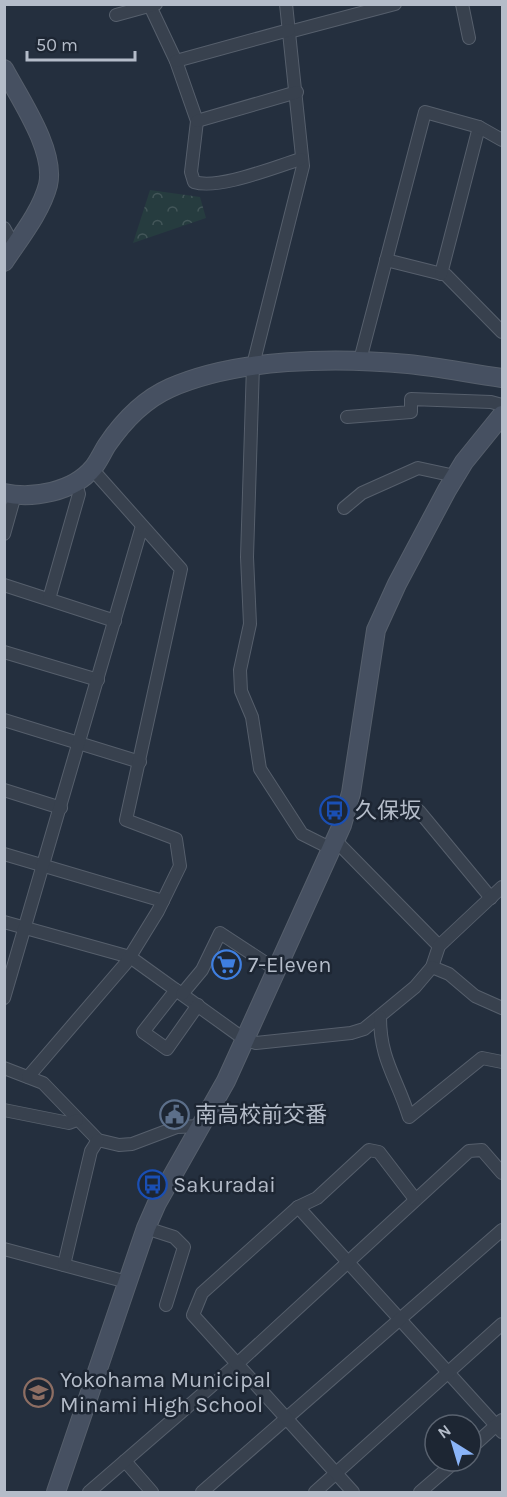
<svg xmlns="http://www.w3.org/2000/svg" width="507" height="1497" viewBox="0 0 507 1497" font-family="Karla,'Noto Sans JP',sans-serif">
  <defs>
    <pattern id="park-crowns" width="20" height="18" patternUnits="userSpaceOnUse" patternTransform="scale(1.5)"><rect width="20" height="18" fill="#263c3f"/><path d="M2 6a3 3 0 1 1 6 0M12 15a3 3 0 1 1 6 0" fill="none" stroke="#435659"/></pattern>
  </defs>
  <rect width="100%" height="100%" fill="#242f3e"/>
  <!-- park -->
  <path fill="url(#park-crowns)" d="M150,190L200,197L206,218L133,243Z"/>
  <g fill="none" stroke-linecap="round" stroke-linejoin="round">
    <defs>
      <g id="street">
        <path d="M286,4L303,166L253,365L247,557L250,624L240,670L241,691L252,717L260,769L302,834L330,848"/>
        <path d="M462,4L469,38"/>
        <path d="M150,6L176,61L197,121L191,172L194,182C219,190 274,167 301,159"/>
        <path d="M116,15L156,4"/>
        <path d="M289,32L395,4"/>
        <path d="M176,61L289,30"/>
        <path d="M197,121L297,92"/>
        <path d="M4,228L14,246"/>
        <path d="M386,260L446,275L502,332"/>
        <path d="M441,274L479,127"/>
        <path d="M360,360L425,112L479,127L502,140"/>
        <path d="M347,417L411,412V399L491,402L502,405"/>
        <path d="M344,508L362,493L418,468L455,476"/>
        <path d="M4,534L15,495"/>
        <path d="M4,585L115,621"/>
        <path d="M49,599L79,494L75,481"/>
        <path d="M4,652L98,680"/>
        <path d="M4,720L140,762"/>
        <path d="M4,790L61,808"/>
        <path d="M419,811L491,898"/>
        <path d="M334,839L439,946"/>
        <path d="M4,854L163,901"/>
        <path d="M4,922L130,957L244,1039L256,1043L351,1033L364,1029L415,987L432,967L439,946L502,887"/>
        <path d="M432,967L449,974L475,996L502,1008"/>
        <path d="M176,990L143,1032L167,1049L198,1005"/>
        <path d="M182,994L202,970L220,933L275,969"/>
        <path d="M4,998L142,526"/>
        <path d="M380,1017C380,1060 397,1078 409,1117L482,1058L502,1062"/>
        <path d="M4,1068L43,1083L98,1140L119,1145L132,1144L177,1127L201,1126"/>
        <path d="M28,1077L126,963L158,911L180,866L176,839L126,820L181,569L92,469"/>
        <path d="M4,1110L69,1123L77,1120"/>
        <path d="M298,1207L502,1432"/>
        <path d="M146,1228L174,1237L184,1247L166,1305"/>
        <path d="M4,1249L127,1282"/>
        <path d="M64,1265L91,1151L98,1140"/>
        <path d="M471,1448L502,1420"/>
        <path d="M125,1461L152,1492"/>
        <path d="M89,1492L237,1364L469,1151L482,1150L502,1173"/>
        <path d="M202,1492L502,1230"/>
        <path d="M315,1492L502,1324"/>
        <path d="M353,1492L193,1315L202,1293L298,1207L317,1198L369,1150L379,1152L415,1199"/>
        <path d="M420,1492L456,1461"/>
      </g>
      <g id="secondary">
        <path d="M4,69C20,99 56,151 48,185C41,212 19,239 4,262"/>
        <path d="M4,493C33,499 73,492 93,468C98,462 102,453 107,445C124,420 143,400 170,388C238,358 336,357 408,364C440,367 471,374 502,378"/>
        <path d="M56,1492L146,1228L157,1203L226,1081L342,825L351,793L376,630L397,584L447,490L464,462L502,415"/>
      </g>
    </defs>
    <!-- street casing -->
    <use href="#street" stroke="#565f6c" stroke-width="14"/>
    <!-- secondary casing -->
    <use href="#secondary" stroke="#565f6c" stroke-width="20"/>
    <!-- street -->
    <use href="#street" stroke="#38414e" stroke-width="12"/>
    <!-- secondary -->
    <use href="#secondary" stroke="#465061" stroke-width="18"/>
  </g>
  <!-- icons -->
  <defs>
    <symbol id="bus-ring" viewBox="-11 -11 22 22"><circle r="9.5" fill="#1d2633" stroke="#1a4fb4" stroke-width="1.5"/><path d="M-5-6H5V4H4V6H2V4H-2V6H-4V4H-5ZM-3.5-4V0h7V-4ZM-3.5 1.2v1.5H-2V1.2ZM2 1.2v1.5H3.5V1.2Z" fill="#1a4fb4"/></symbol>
    <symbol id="supermarket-ring" viewBox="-11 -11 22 22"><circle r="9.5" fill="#1d2633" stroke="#3f7fe0" stroke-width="1.5"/><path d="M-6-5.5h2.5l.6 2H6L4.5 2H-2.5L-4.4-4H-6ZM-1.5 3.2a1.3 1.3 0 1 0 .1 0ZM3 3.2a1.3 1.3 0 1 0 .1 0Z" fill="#3f7fe0"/></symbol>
    <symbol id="civic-ring" viewBox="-11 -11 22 22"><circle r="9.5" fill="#1d2633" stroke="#5c6f8a" stroke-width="1.5"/><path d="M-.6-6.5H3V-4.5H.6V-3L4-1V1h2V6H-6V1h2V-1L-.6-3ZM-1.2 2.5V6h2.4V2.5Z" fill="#5c6f8a"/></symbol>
    <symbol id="school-ring" viewBox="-11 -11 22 22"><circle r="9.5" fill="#1d2633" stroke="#8d6e63" stroke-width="1.5"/><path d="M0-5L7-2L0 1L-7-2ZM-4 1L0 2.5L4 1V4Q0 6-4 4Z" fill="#8d6e63"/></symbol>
  </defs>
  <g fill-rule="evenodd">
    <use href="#bus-ring" x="318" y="794" width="33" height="33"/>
    <use href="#supermarket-ring" x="210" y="948" width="33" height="33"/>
    <use href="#civic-ring" x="158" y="1098" width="33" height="33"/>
    <use href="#bus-ring" x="136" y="1168" width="33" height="33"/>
    <use href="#school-ring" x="22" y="1376" width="33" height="33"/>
  </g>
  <g text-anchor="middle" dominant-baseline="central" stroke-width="5" stroke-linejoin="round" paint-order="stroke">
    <!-- poi labels -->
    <g font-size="22" fill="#b4bcc9" stroke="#1d2633" text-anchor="start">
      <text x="355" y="811">久保坂</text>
      <text x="248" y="965">7-Eleven</text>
      <text x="195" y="1115">南高校前交番</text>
      <text x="173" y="1185">Sakuradai</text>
      <text x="60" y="1380">Yokohama Municipal<tspan x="60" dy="25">Minami High School</tspan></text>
    </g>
  </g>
  <!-- border -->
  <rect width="507" height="1497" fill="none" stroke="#b4bcc9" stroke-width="12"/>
  <!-- north arrow -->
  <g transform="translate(453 1443) rotate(323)"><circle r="28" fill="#1d2633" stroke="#59626f" stroke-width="1.5"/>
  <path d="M0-4.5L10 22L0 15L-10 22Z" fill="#8ab4f8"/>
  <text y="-9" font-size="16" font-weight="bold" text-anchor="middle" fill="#b4bcc9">N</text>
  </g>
  <!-- scale -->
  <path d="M27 51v9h108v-9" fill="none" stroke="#b4bcc9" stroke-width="3"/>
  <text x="36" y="51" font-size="18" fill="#b4bcc9" stroke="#1d2633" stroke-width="4.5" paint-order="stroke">50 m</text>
</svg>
